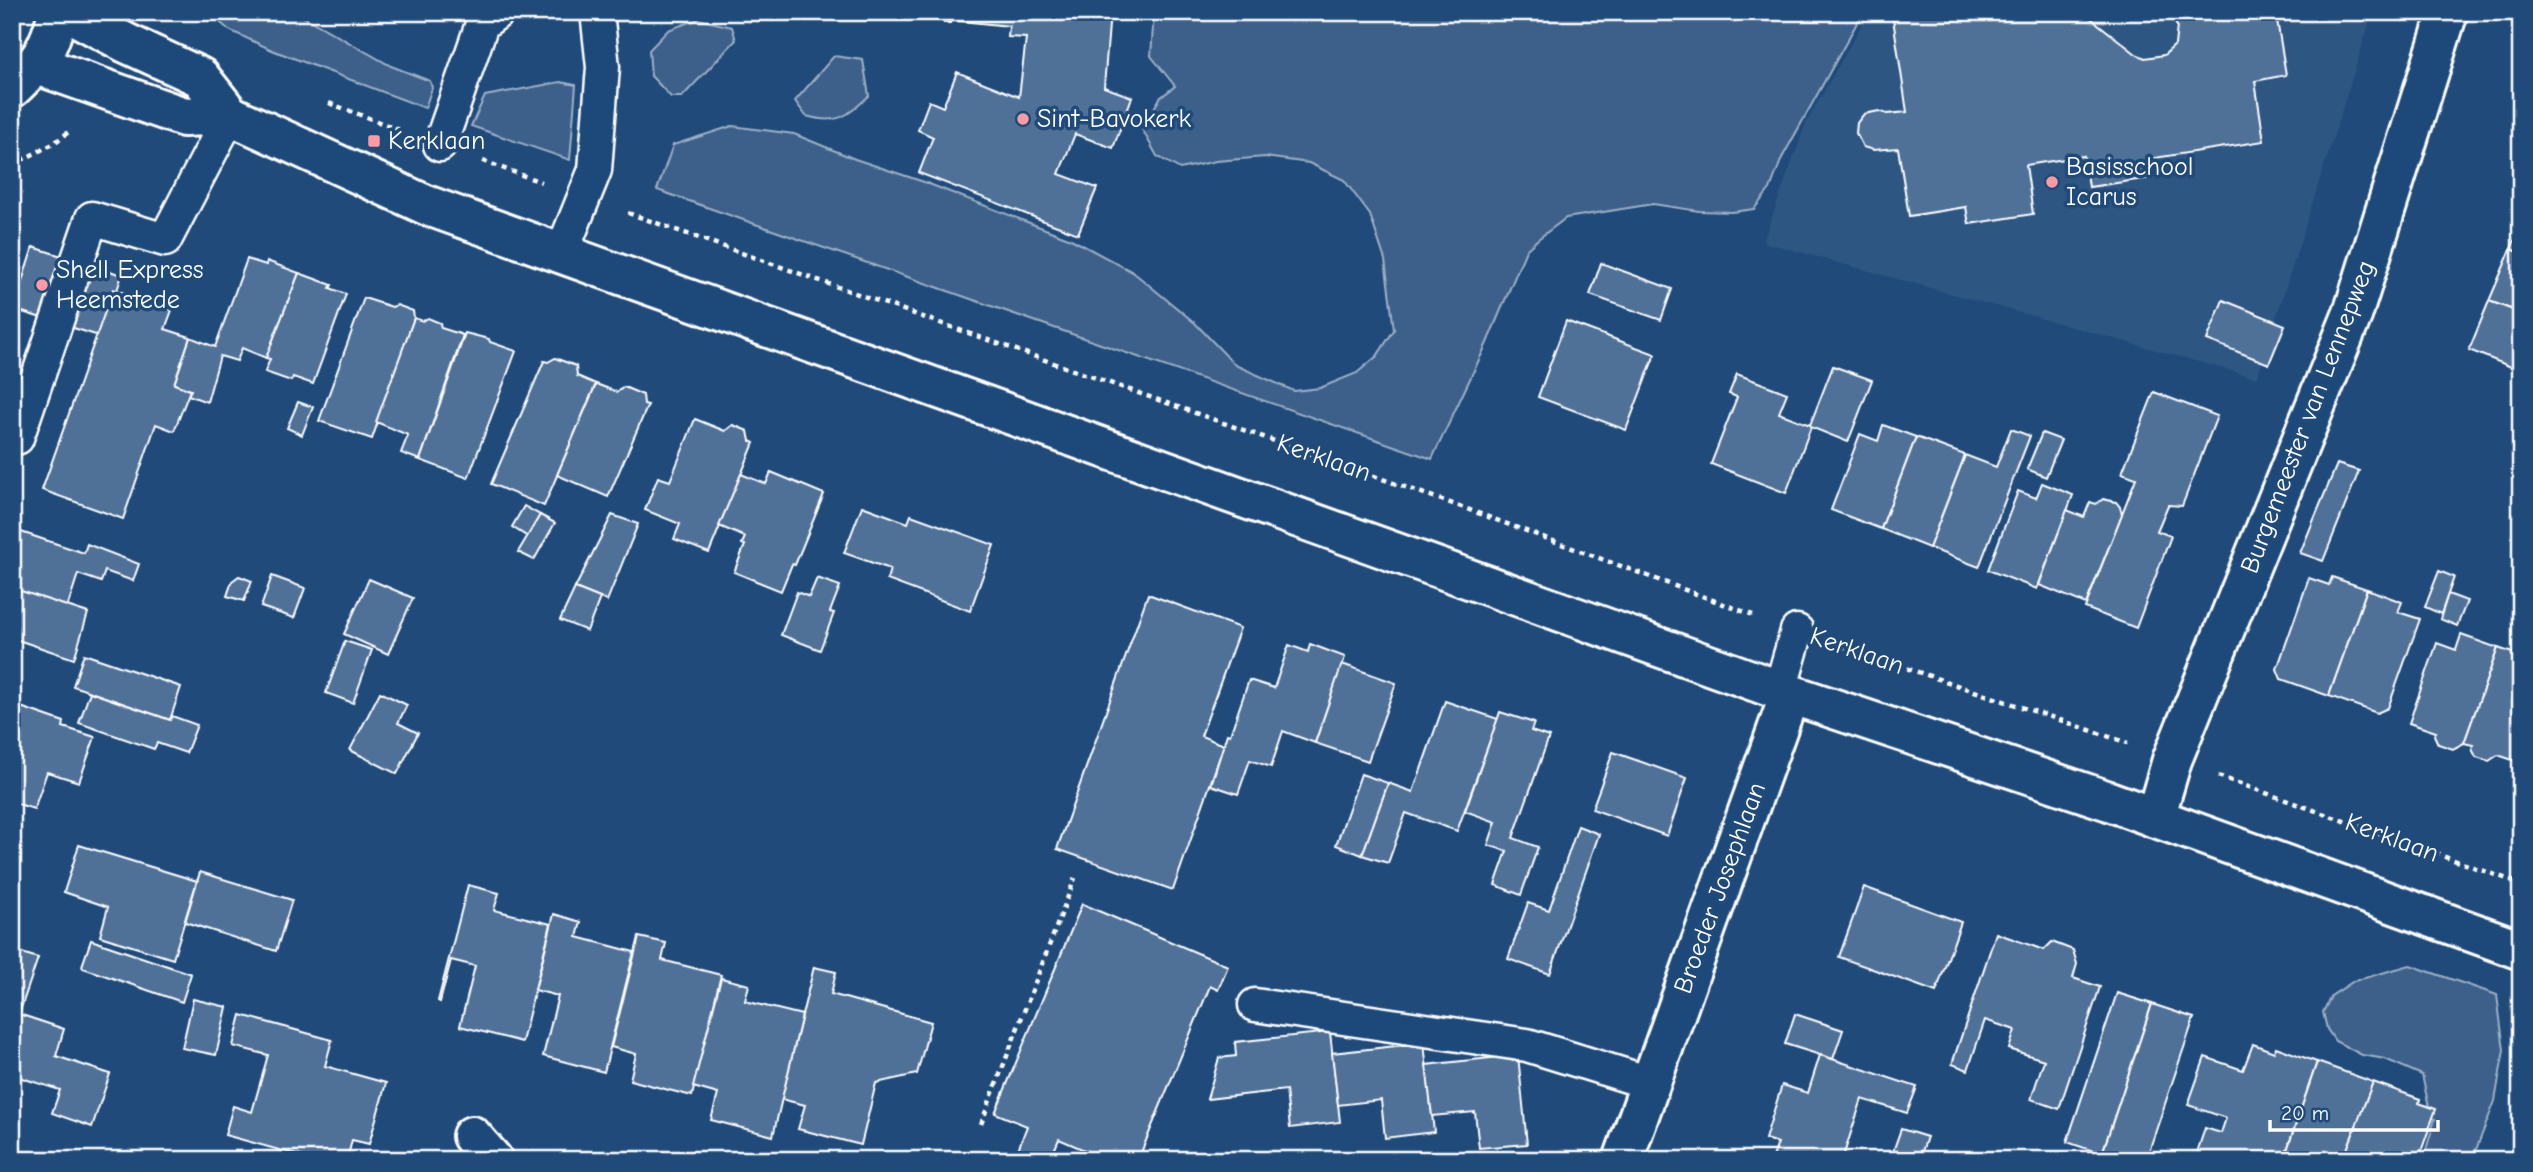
<svg xmlns="http://www.w3.org/2000/svg" width="2533" height="1172" viewBox="0 0 2533 1172" font-family="'Comic Neue',sans-serif">
  <rect width="100%" height="100%" fill="#1f4a7a"/>
  <filter id="ink" filterUnits="userSpaceOnUse"><feTurbulence type="fractalNoise" baseFrequency=".0143" numOctaves="2"/><feDisplacementMap in="SourceGraphic" scale="14" xChannelSelector="R" yChannelSelector="G"/><feConvolveMatrix kernelMatrix="1 2 1 2 8 2 1 2 1" color-interpolation-filters="sRGB"/></filter>
  <g filter="url(#ink)">
    <!-- built -->
    <path fill="#2e5683" d="M1869,12H2373L2257,378L1763,242L1806,123Z"/>
    <!-- green -->
    <g fill="#3c618b" stroke="#9eb0c5" stroke-width="2">
      <path d="M208,12H295L391,66L430,81L432,88L425,108L272,50L229,30Z"/>
      <path d="M1154,12H1863L1782,158L1770,189L1754,209L1732,212L1699,211L1653,204L1566,218L1538,239L1526,250L1487,343L1432,459L657,190L673,145L732,126L794,134L855,159L924,182L1071,239L1133,272L1195,323L1235,365L1294,391L1320,388L1357,373L1377,356L1394,330L1385,260L1370,215L1344,180L1309,163L1265,157L1216,161L1180,169L1157,156L1142,129L1160,98L1175,86L1151,56Z"/>
      <path d="M698,19L732,27L736,40L682,97H671L651,76L649,50L668,30Z"/>
      <path d="M834,56L863,60L869,96C846,117 838,125 806,116L795,101Z"/>
      <path d="M560,82L576,85L570,160L471,126L485,96Z"/>
      <path d="M2410,965L2497,995L2504,1050L2495,1101L2472,1160H2423L2435,1119L2431,1116L2422,1075L2385,1059L2362,1055L2335,1041L2327,1029L2323,1012L2331,996L2354,981Z"/>
    </g>
    <!-- building -->
    <g fill="#507197" stroke="#fff" stroke-width="2">
      <path d="M945,12H1110L1104,87L1132,97L1113,148L1075,134L1059,174L1097,188L1078,234L919,173L933,137L918,130L929,101L943,107L957,72L1019,97L1026,38L1008,37L1009,26L951,20L950,23H944Z"/>
      <path d="M1892,12H2083L2136,54L2145,58L2164,55L2175,45L2177,26L2168,12H2288L2276,14L2286,75L2255,81L2264,141L2148,159L2151,178L2089,187L2084,156L2026,165L2033,214L1969,224L1966,207L1909,216L1898,148L1873,150L1863,147L1856,133L1857,123L1864,114L1879,111L1887,114L1907,112Z"/>
      <path d="M2521,225V253L2511,249Z"/>
      <path d="M33,247L122,275L102,337L13,309Z"/>
      <path d="M2511,249L2521,253V313L2489,301Z"/>
      <path d="M247,259L266,265L267,261L299,273L266,358L242,348L237,361L220,356L207,402L188,395L191,390L174,384L190,337L215,347Z"/>
      <path d="M1601,263L1672,289L1661,320L1590,295Z"/>
      <path d="M299,273L332,285L330,288L346,294L313,384L293,377L291,381L265,372L270,359L266,358Z"/>
      <path d="M113,289L172,310L165,329L190,337L174,384L190,390L174,431L156,424L123,519L42,490Z"/>
      <path d="M364,298L392,307L397,305L413,311L414,318L372,439L319,421Z"/>
      <path d="M2223,300L2285,325L2269,364L2207,340Z"/>
      <path d="M2489,301L2521,313V371L2469,350Z"/>
      <path d="M414,318L423,321L428,318L440,323L441,328L463,335L420,460L401,453L408,435L376,422Z"/>
      <path d="M1566,321L1655,354L1626,430L1538,397Z"/>
      <path d="M465,333L489,339L490,342L516,351L468,478L420,460Z"/>
      <path d="M555,358L576,366L577,376L596,384L544,506L491,484L544,361L548,362Z"/>
      <path d="M1833,366L1872,380L1848,442L1811,427L1786,493L1711,464L1737,397L1729,394L1737,374L1787,393L1779,413L1810,425Z"/>
      <path d="M596,384L617,392L624,387L643,395L644,404L648,405L608,497L557,475Z"/>
      <path d="M2154,392L2217,416L2182,506L2168,505L2157,531L2171,536L2136,628L2085,608L2136,478L2122,473Z"/>
      <path d="M298,402L313,407L302,435L287,428Z"/>
      <path d="M695,419L725,431L733,425L748,431L750,441L754,443L709,553L674,539L680,524L645,510L658,477L670,481Z"/>
      <path d="M1883,425L1916,437L1881,529L1831,510L1860,434L1878,441Z"/>
      <path d="M2011,429L2030,436L1979,567L1929,548L1965,455L1996,467Z"/>
      <path d="M2042,433L2061,440L2046,477L2027,469Z"/>
      <path d="M1916,437L1965,455L1929,548L1881,529Z"/>
      <path d="M2337,464L2359,471L2323,561L2300,553Z"/>
      <path d="M771,472L824,494L795,565L792,564L781,591L734,572L745,545L742,544L745,537L719,526L741,474L766,484Z"/>
      <path d="M2042,483L2073,495L2037,589L1988,570L2018,491L2036,498Z"/>
      <path d="M2103,499L2116,502L2120,507L2122,514L2086,604L2039,585L2067,510L2084,517L2090,502L2096,504Z"/>
      <path d="M524,506L540,515L528,537L512,527Z"/>
      <path d="M862,506L908,523L911,515L994,545L970,611L887,580L890,569L844,553Z"/>
      <path d="M540,515L555,523L534,560L518,552Z"/>
      <path d="M612,515L638,524L607,601L575,588Z"/>
      <path d="M12,529L84,553L87,544L139,564L133,581L105,571L101,582L78,574L67,608L12,588Z"/>
      <path d="M2439,571L2454,577L2441,614L2425,607Z"/>
      <path d="M239,576L252,581L244,601L227,596L232,581Z"/>
      <path d="M272,576L305,588L294,618L261,607Z"/>
      <path d="M2332,577L2367,589L2329,696L2281,679L2277,669L2309,578L2329,585Z"/>
      <path d="M817,578L840,586L830,612L834,613L820,650L781,635L797,592L809,597Z"/>
      <path d="M369,579L413,598L388,654L344,634Z"/>
      <path d="M12,588L88,613L74,659L12,638Z"/>
      <path d="M575,588L600,598L587,631L560,620Z"/>
      <path d="M2367,589L2402,602L2398,612L2420,619L2388,708L2377,713L2329,696Z"/>
      <path d="M1148,594L1240,628L1201,736L1224,745L1173,890L1057,849Z"/>
      <path d="M2448,594L2467,601L2457,626L2440,619Z"/>
      <path d="M2461,635L2498,648L2464,743L2453,749L2438,744L2434,735L2436,732L2409,723L2437,643L2456,650Z"/>
      <path d="M345,641L372,650L353,703L326,693Z"/>
      <path d="M1310,644L1345,657L1315,743L1283,731L1271,767L1250,760L1238,794L1211,785L1227,734L1230,735L1249,680L1274,688L1289,645L1308,652Z"/>
      <path d="M2498,648L2521,656L2519,762L2498,755L2489,761L2476,757L2472,749L2473,745L2464,743Z"/>
      <path d="M84,654L181,687L170,720L73,686Z"/>
      <path d="M1342,664L1396,683L1368,761L1315,743Z"/>
      <path d="M90,692L170,720L172,716L197,725L186,753L157,743L154,749L79,723Z"/>
      <path d="M380,692L407,705L398,723L418,733L397,774L350,750Z"/>
      <path d="M1445,701L1498,719L1457,831L1406,813L1388,863L1362,855L1388,783L1413,792Z"/>
      <path d="M12,704L64,722L63,727L95,737L79,782L47,772L34,809L12,802Z"/>
      <path d="M1500,712L1534,723L1531,731L1549,737L1513,838L1538,847L1521,895L1495,885L1507,851L1488,845L1496,822L1465,811Z"/>
      <path d="M1613,752L1687,778L1667,836L1592,809Z"/>
      <path d="M1361,774L1388,783L1362,855L1336,845Z"/>
      <path d="M1578,826L1599,834L1550,974L1508,959L1528,903L1549,910Z"/>
      <path d="M79,845L197,881L173,959L100,936L108,907L64,892Z"/>
      <path d="M200,872L292,900L276,951L185,922Z"/>
      <path d="M468,885L499,893L494,910L551,924L522,1042L460,1026L475,966L451,960L440,1002L438,1001Z"/>
      <path d="M1864,887L1961,922L1936,992L1839,957Z"/>
      <path d="M1082,904L1228,966L1218,990L1210,986L1138,1160H1108L1059,1139L1050,1160H1014L1027,1126L995,1113Z"/>
      <path d="M554,914L581,922L577,937L634,952L604,1072L543,1056L558,996L535,990Z"/>
      <path d="M1996,933L2044,950L2052,942L2073,950L2077,964L2073,978L2100,987L2059,1109L2031,1099L2044,1060L2009,1049L2015,1030L1985,1020L1968,1070L1952,1064Z"/>
      <path d="M639,937L666,943L662,960L721,975L692,1096L630,1080L636,1054L611,1047Z"/>
      <path d="M91,940L191,974L182,1002L83,968L82,966Z"/>
      <path d="M12,950L38,958L19,1014L64,1029L56,1056L110,1074L92,1127L52,1113L60,1090L12,1075Z"/>
      <path d="M814,967L836,972L831,994L931,1022L917,1074L876,1083L861,1145L798,1129L805,1105L781,1099Z"/>
      <path d="M721,978L749,985L745,1001L802,1015L773,1136L711,1120L718,1094L693,1087Z"/>
      <path d="M2117,993L2152,1004L2102,1154L2067,1142Z"/>
      <path d="M193,999L227,1007L216,1055L182,1048Z"/>
      <path d="M2152,1004L2194,1018L2146,1160H2100Z"/>
      <path d="M1795,1014L1843,1030L1833,1059L1785,1044Z"/>
      <path d="M241,1015L332,1040L325,1066L386,1083L369,1144L352,1140L347,1160H315L225,1135L233,1106L252,1112L268,1055L233,1046Z"/>
      <path d="M1330,1032L1340,1122L1290,1128L1286,1090L1207,1099L1219,1058L1236,1056L1235,1042Z"/>
      <path d="M1424,1043L1434,1132L1385,1138L1381,1100L1338,1105L1332,1053Z"/>
      <path d="M2253,1044L2274,1052L2276,1047L2317,1062L2284,1159L2275,1157L2274,1160L2195,1159L2205,1128L2221,1133L2226,1118L2188,1105L2205,1057L2243,1070Z"/>
      <path d="M1518,1055L1527,1144L1479,1148L1475,1112L1432,1116L1426,1065Z"/>
      <path d="M1820,1055L1917,1087L1907,1113L1862,1099L1842,1160H1772L1778,1143L1765,1139L1782,1085L1808,1093Z"/>
      <path d="M2317,1062L2373,1082L2343,1160H2274L2275,1157L2284,1159Z"/>
      <path d="M2373,1082L2420,1099L2419,1103L2436,1109L2418,1160H2343Z"/>
      <path d="M1901,1129L1927,1137L1919,1160H1890Z"/>
    </g>
    <g fill="none" stroke-linecap="round" stroke-linejoin="round">
      <defs>
        <g id="lane">
          <path d="M440,145L482,24L498,12"/>
          <path d="M561,254L595,170L603,67L597,12"/>
          <path d="M12,437L17,438L92,218L165,240L230,115"/>
          <path d="M1780,690L1797,631"/>
          <path d="M1255,1005L1527,1045L1650,1083"/>
        </g>
        <g id="street">
          <path d="M2155,818L2172,760L2353,313L2448,12"/>
          <path d="M472,1136L493,1160"/>
          <path d="M1623,1160L1790,694"/>
        </g>
        <g id="secondary">
          <path d="M68,12L126,43L200,77L230,115"/>
          <path d="M37,65L184,117L230,115L426,205L1790,694L2109,801L2521,950"/>
        </g>
        <path id="primary" d="M12,88C40,62 49,50 58,12"/>
      </defs>
      <!-- lane casing -->
      <use href="#lane" stroke="#fff" stroke-width="37"/>
      <!-- street casing -->
      <use href="#street" stroke="#fff" stroke-width="44"/>
      <!-- secondary casing -->
      <use href="#secondary" stroke="#fff" stroke-width="44"/>
      <!-- primary casing -->
      <use href="#primary" stroke="#fff" stroke-width="44"/>
      <!-- path -->
      <g stroke="#fff" stroke-width="4.5" stroke-dasharray="5 5" stroke-linecap="butt">
        <path d="M329,103L400,130"/>
        <path d="M483,161L541,182"/>
        <path d="M12,165L53,144L71,130"/>
        <path d="M628,213L1456,505L1753,615"/>
        <path d="M1841,646L2128,743"/>
        <path d="M2218,776L2521,884"/>
        <path d="M981,1124L1075,878"/>
      </g>
      <!-- lane -->
      <use href="#lane" stroke="#1f4a7a" stroke-width="32"/>
      <!-- street -->
      <use href="#street" stroke="#1f4a7a" stroke-width="38"/>
      <!-- secondary -->
      <use href="#secondary" stroke="#1f4a7a" stroke-width="38"/>
      <!-- primary -->
      <use href="#primary" stroke="#1f4a7a" stroke-width="38"/>
    </g>
  </g>
  <!-- markers -->
  <g fill="#ff9aa2" stroke="#1f4a7a" stroke-width="2.5">
    <circle cx="1023" cy="119" r="7"/>
    <rect x="367" y="134" width="14" height="14" rx="3.5"/>
    <circle cx="2052" cy="182" r="7"/>
    <circle cx="42" cy="285" r="7"/>
  </g>
  <g text-anchor="middle" dominant-baseline="central" stroke-width="7" stroke-linejoin="round" paint-order="stroke">
    <!-- poi labels -->
    <g font-size="26" fill="#fff" stroke="#1f4a7a" text-anchor="start">
      <text x="1037" y="119">Sint-Bavokerk</text>
      <text x="388" y="141">Kerklaan</text>
      <text x="2066" y="167">Basisschool<tspan x="2066" dy="30">Icarus</tspan></text>
      <text x="56" y="270">Shell Express<tspan x="56" dy="30">Heemstede</tspan></text>
    </g>
    <!-- street labels -->
    <g font-size="26" fill="#fff" stroke="#1f4a7a">
      <text transform="translate(2308 417) rotate(-69)">Burgemeester van Lennepweg</text>
      <text transform="translate(1324 458) rotate(19)">Kerklaan</text>
      <text transform="translate(1857 651) rotate(19)">Kerklaan</text>
      <text transform="translate(2392 838) rotate(20)">Kerklaan</text>
      <text transform="translate(1720 888) rotate(-70)">Broeder Josephlaan</text>
    </g>
  </g>
  <!-- margin -->
  <rect width="2533" height="1172" fill="none" stroke="#1f4a7a" stroke-width="42"/>
  <rect x="21" y="21" width="2491" height="1130" fill="none" stroke="#fff" stroke-width="2.5" filter="url(#ink)"/>
  <!-- scale -->
  <path d="M2270 1120v10h168v-10" fill="none" stroke="#ffffff" stroke-width="3.5"/>
  <text x="2281" y="1120" font-size="21" fill="#ffffff" stroke="#1f4a7a" stroke-width="5" paint-order="stroke">20 m</text>
</svg>
